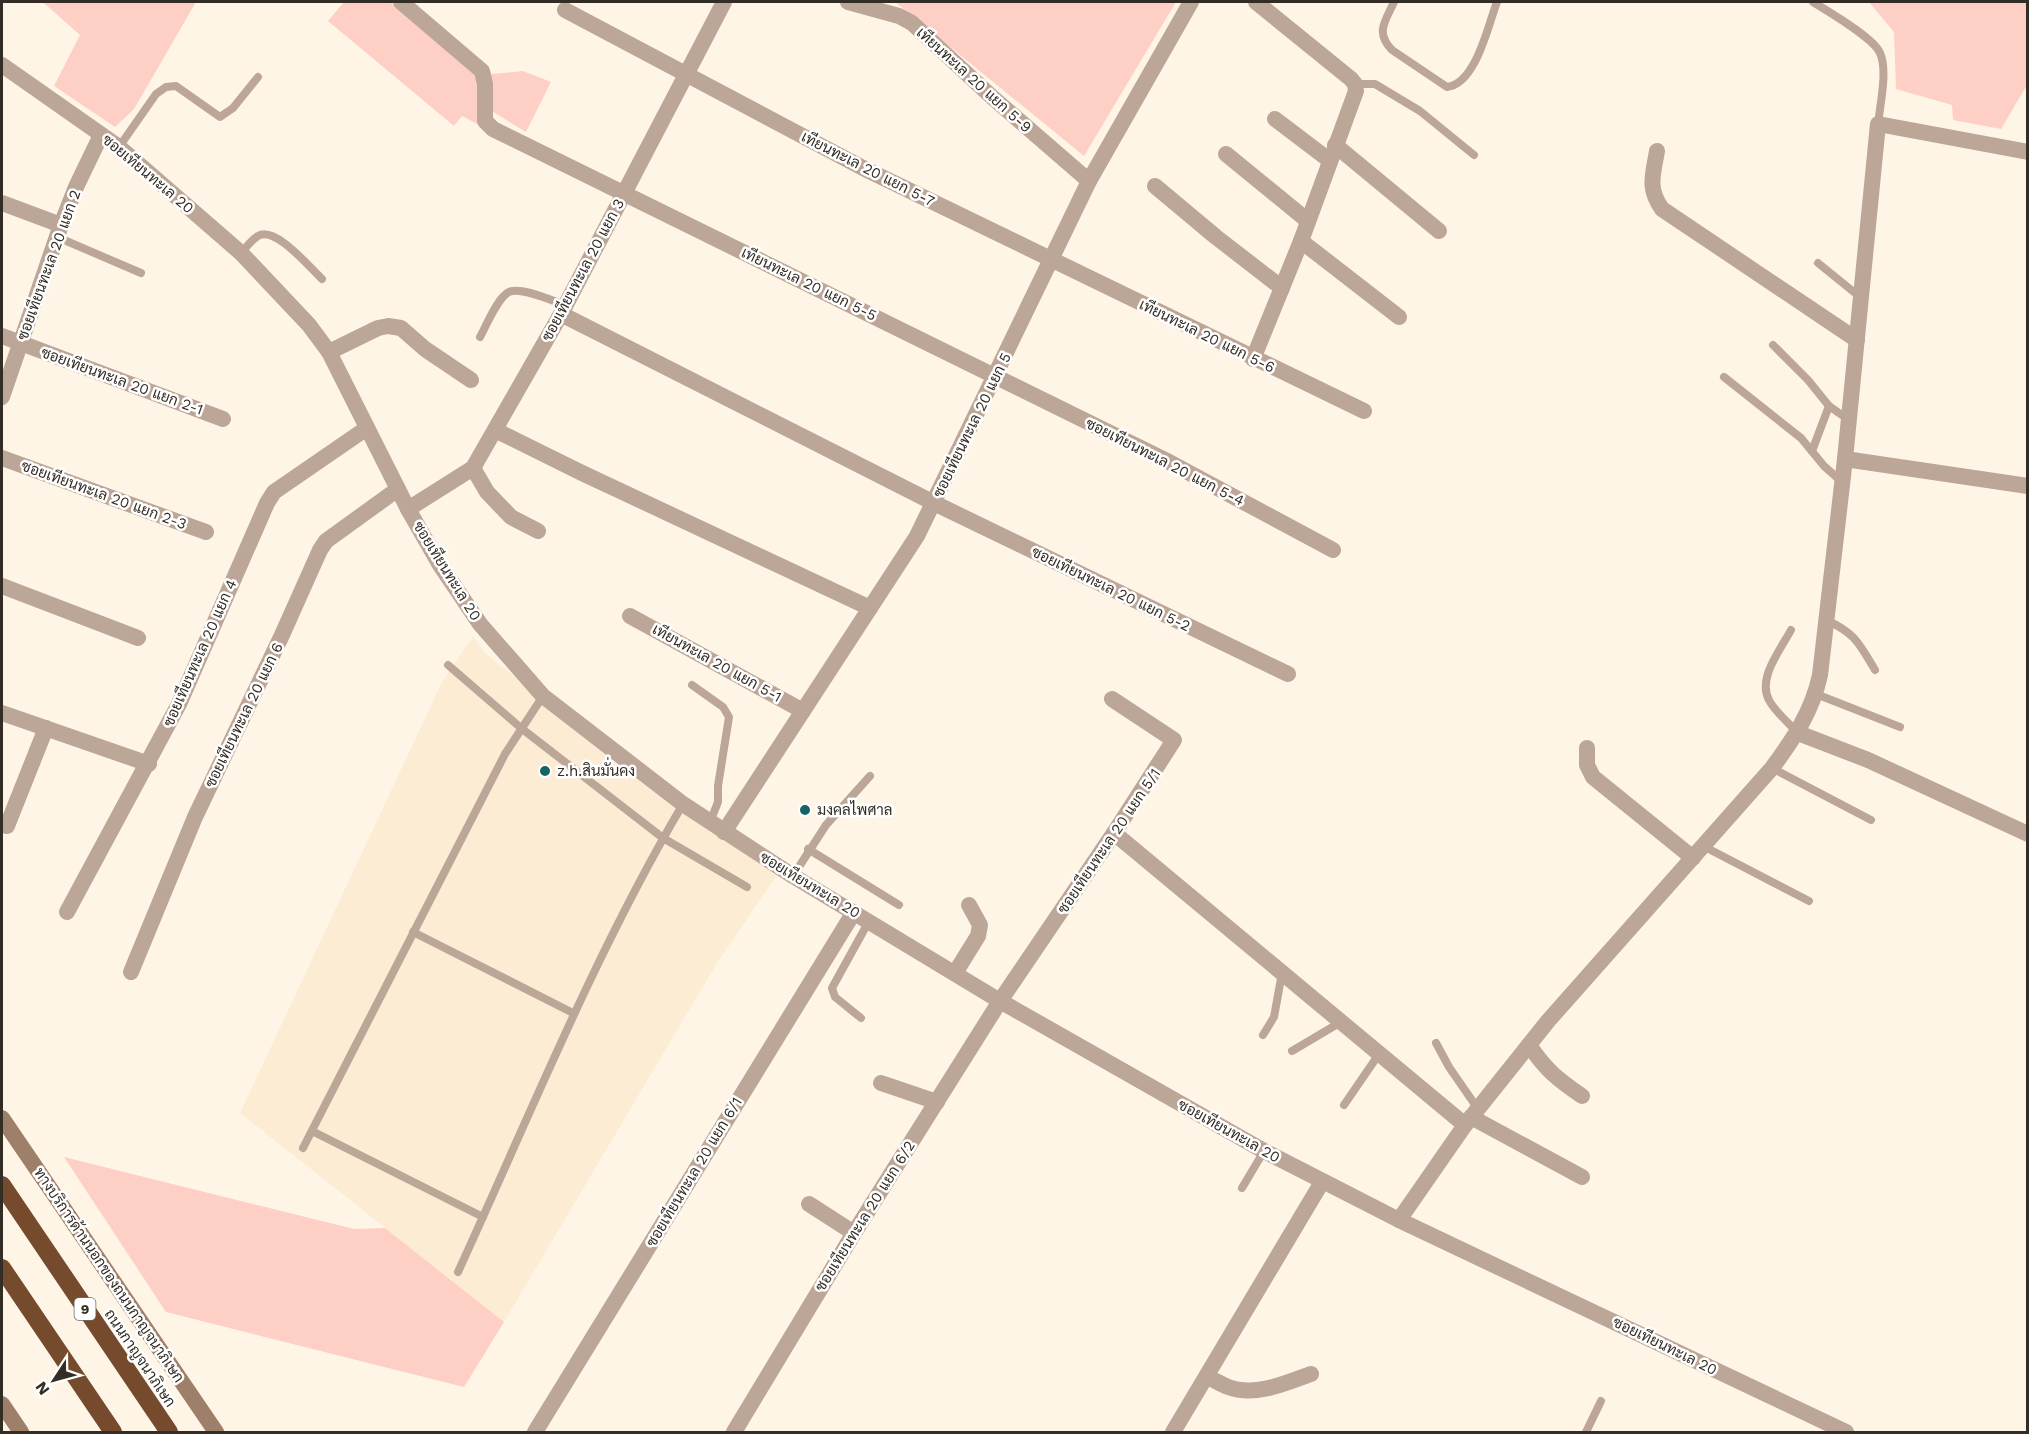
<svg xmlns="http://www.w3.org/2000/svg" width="2029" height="1434" viewBox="0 0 2029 1434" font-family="'Work Sans',Sarabun,sans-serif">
  <rect width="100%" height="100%" fill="#fef5e7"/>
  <!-- built -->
  <path fill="#fcecd4" d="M473,636L485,653L621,764L777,875L717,963L504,1322L240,1113L442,682Z"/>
  <!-- green -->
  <g fill="#fecfc5">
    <path d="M45,2H196L134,109L115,127L54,86L80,35L44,3Z"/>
    <path d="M344,2H390L479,72L493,74L523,71L551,82L526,132L490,110L481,126L462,116L454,126L328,21Z"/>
    <path d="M895,2H1176L1084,156Z"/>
    <path d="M1869,2H2027V85L2001,129L1953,120L1952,105L1896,89L1894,32Z"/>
    <path d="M64,1157L354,1229L385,1228L504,1322L464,1387L166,1312Z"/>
  </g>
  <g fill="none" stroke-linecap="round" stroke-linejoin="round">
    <!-- service -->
    <g stroke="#bca697" stroke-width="8">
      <path d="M1394,2C1385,22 1375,32 1392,50L1447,87C1476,84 1488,25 1497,2"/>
      <path d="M1813,2C1829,12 1874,38 1880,53C1888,70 1880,105 1878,124"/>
      <path d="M1355,84H1375L1420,111L1474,155"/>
      <path d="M119,147L156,94L166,87L176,86L220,117L233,108L258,77"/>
      <path d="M57,237L141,273"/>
      <path d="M241,253C246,248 251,240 258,236C275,225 310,268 322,279"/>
      <path d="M1818,263L1860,297"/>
      <path d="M480,337C486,326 498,297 509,292C520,286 553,301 565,305"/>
      <path d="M1773,345L1808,380L1829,406L1849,420"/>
      <path d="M1724,377L1801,438L1824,466L1842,482"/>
      <path d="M1812,451L1829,406"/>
      <path d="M1826,620C1855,633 1859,643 1875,670"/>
      <path d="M1791,630C1781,649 1757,678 1769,700C1775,712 1789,723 1798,733"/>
      <path d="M448,665L521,728L663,838L747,887"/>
      <path d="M692,685L723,707L729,717L718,786V802L710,822"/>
      <path d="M1816,694L1900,727"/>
      <path d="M1772,768L1871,820"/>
      <path d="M1703,846L1809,901"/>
      <path d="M808,849L899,905"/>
      <path d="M793,876L826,825L870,776"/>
      <path d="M413,932L573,1013"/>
      <path d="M861,1018L835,997L832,988L869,921"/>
      <path d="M1263,1035L1274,1017L1282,973"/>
      <path d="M1436,1043L1449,1067L1478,1109"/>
      <path d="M1292,1051L1341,1022"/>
      <path d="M1344,1105L1379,1054"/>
      <path d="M312,1131L483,1217"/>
      <path d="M303,1148L505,754L543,696"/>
      <path d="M1242,1188L1264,1151"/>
      <path d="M458,1272C530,1115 595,953 683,804"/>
      <path d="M1586,1432L1601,1401"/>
    </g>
    <!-- minor -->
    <g stroke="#bca697" stroke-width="16">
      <path d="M401,2L482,71L485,84V121L493,129L1169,462L1333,550"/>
      <path d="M848,2L899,16L912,23L992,97L1089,181"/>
      <path d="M565,10L863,168L1364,411"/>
      <path d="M2,65L119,147L241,253L309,325L329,352L408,509L440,565L480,624L543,696L683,804L793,876L1000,1001L1264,1151L1399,1220L1846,1432"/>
      <path d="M1275,119L1329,160"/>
      <path d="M1335,145L1439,231"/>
      <path d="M1657,151C1653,175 1647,188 1662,209L1857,340"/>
      <path d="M1226,154L1308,221"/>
      <path d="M1155,186L1216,237L1282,288"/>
      <path d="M2,203L61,225"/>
      <path d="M1301,241L1399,317"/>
      <path d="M561,314L934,503L1288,674"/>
      <path d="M2,336L223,419"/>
      <path d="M329,352L378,328L388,326L401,328L425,349L471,380"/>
      <path d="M1253,359L1301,241L1356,91L1355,84L1351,79L1256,2"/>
      <path d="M2,397L61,225L76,187L101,135"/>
      <path d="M495,430L582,473L870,608"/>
      <path d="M2,458L206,532"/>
      <path d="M1845,459L2028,486"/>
      <path d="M473,468L487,492L511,517L538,531"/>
      <path d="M408,509L473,468L561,314L724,2"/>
      <path d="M2,586L138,638"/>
      <path d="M630,616L803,711"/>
      <path d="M2,713L149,764"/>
      <path d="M1798,733L1868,760L2028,834"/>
      <path d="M1587,748V765L1593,777L1693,858"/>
      <path d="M7,826L46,728"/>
      <path d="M724,832L917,536L1089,181L1191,2"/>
      <path d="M1114,833L1465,1125"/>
      <path d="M67,912L179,704L267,503L274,492L367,428"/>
      <path d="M131,972L195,817L282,635L320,550L326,541L398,489"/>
      <path d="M955,973L978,936L980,925L969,905"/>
      <path d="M1529,1045C1546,1070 1557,1079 1582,1096"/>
      <path d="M881,1083L937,1102"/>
      <path d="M1471,1117L1582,1177"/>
      <path d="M809,1204L854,1233"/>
      <path d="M1399,1220L1465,1125L1548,1021L1772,768C1794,738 1812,712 1820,675L1845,459L1878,124L2028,152"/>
      <path d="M1207,1377C1214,1380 1221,1384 1228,1387C1256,1397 1286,1383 1311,1374"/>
      <path d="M535,1432L854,912"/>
      <path d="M734,1432L854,1233L1000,1001L1114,833L1174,740L1112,699"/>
      <path d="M1173,1432L1322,1182"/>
    </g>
    <!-- secondary -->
    <g stroke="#9e7f69" stroke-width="16">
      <path d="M2,1118L216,1432"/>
      <path d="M2,1404L21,1432"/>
    </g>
    <!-- motorway -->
    <g stroke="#764a2c" stroke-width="18">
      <path d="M2,1185L169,1432"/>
      <path d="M2,1268L113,1432"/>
    </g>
  </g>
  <!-- markers -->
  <g fill="#156463" stroke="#fff" stroke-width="2">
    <circle cx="545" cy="771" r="6"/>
    <circle cx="805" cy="810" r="6"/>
  </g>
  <g text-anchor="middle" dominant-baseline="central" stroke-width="5" stroke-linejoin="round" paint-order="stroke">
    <!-- shield labels -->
    <rect fill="#fff" stroke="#706d66" stroke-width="1.5" x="74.5" y="1298" width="21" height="22" rx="4.5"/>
    <g font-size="14" font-weight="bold" fill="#332e25">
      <text x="85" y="1309">9</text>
    </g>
    <!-- street labels -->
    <g font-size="15" fill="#332e25" stroke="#fff">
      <text transform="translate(974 80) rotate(42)">เทียนทะเล 20 แยก 5-9</text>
      <text transform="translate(868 169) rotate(27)">เทียนทะเล 20 แยก 5-7</text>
      <text transform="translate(148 174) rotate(40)">ซอยเทียนทะเล 20</text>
      <text transform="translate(49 265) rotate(-70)">ซอยเทียนทะเล 20 แยก 2</text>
      <text transform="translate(583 270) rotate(-62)">ซอยเทียนทะเล 20 แยก 3</text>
      <text transform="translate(809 284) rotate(26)">เทียนทะเล 20 แยก 5-5</text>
      <text transform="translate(1207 336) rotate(26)">เทียนทะเล 20 แยก 5-6</text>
      <text transform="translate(122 381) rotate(20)">ซอยเทียนทะเล 20 แยก 2-1</text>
      <text transform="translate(972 425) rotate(-64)">ซอยเทียนทะเล 20 แยก 5</text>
      <text transform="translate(1165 462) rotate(27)">ซอยเทียนทะเล 20 แยก 5-4</text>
      <text transform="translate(104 495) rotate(20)">ซอยเทียนทะเล 20 แยก 2-3</text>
      <text transform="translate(447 571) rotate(58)">ซอยเทียนทะเล 20</text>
      <text transform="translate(1111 589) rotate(26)">ซอยเทียนทะเล 20 แยก 5-2</text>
      <text transform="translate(200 653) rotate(-66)">ซอยเทียนทะเล 20 แยก 4</text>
      <text transform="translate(717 663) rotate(29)">เทียนทะเล 20 แยก 5-1</text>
      <text transform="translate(244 715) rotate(-64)">ซอยเทียนทะเล 20 แยก 6</text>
      <text transform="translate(1109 841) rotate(-56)">ซอยเทียนทะเล 20 แยก 5/1</text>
      <text transform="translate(810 885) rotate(31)">ซอยเทียนทะเล 20</text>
      <text transform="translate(1229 1131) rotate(29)">ซอยเทียนทะเล 20</text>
      <text transform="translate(694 1172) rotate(-59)">ซอยเทียนทะเล 20 แยก 6/1</text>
      <text transform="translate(865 1216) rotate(-58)">ซอยเทียนทะเล 20 แยก 6/2</text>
      <text transform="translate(109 1275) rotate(56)">ทางบริการด้านนอกของถนนกาญจนาภิเษก</text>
      <text transform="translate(1665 1346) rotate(26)">ซอยเทียนทะเล 20</text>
      <text transform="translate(140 1358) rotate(56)">ถนนกาญจนาภิเษก</text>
    </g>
    <!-- poi labels -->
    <g font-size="15" fill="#332e25" stroke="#fff" text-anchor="start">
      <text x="557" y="771">z.h.สินมั่นคง</text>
      <text x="817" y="810">มงคลไพศาล</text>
    </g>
  </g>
  <!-- border -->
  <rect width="2029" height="1434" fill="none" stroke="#332e25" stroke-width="6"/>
  <!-- north arrow -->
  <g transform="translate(54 1380) rotate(234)" stroke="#ffffff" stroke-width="4.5" paint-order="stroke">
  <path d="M0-4.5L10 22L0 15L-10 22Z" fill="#332e25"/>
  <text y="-9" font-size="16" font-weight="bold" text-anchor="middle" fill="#332e25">N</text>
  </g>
</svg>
